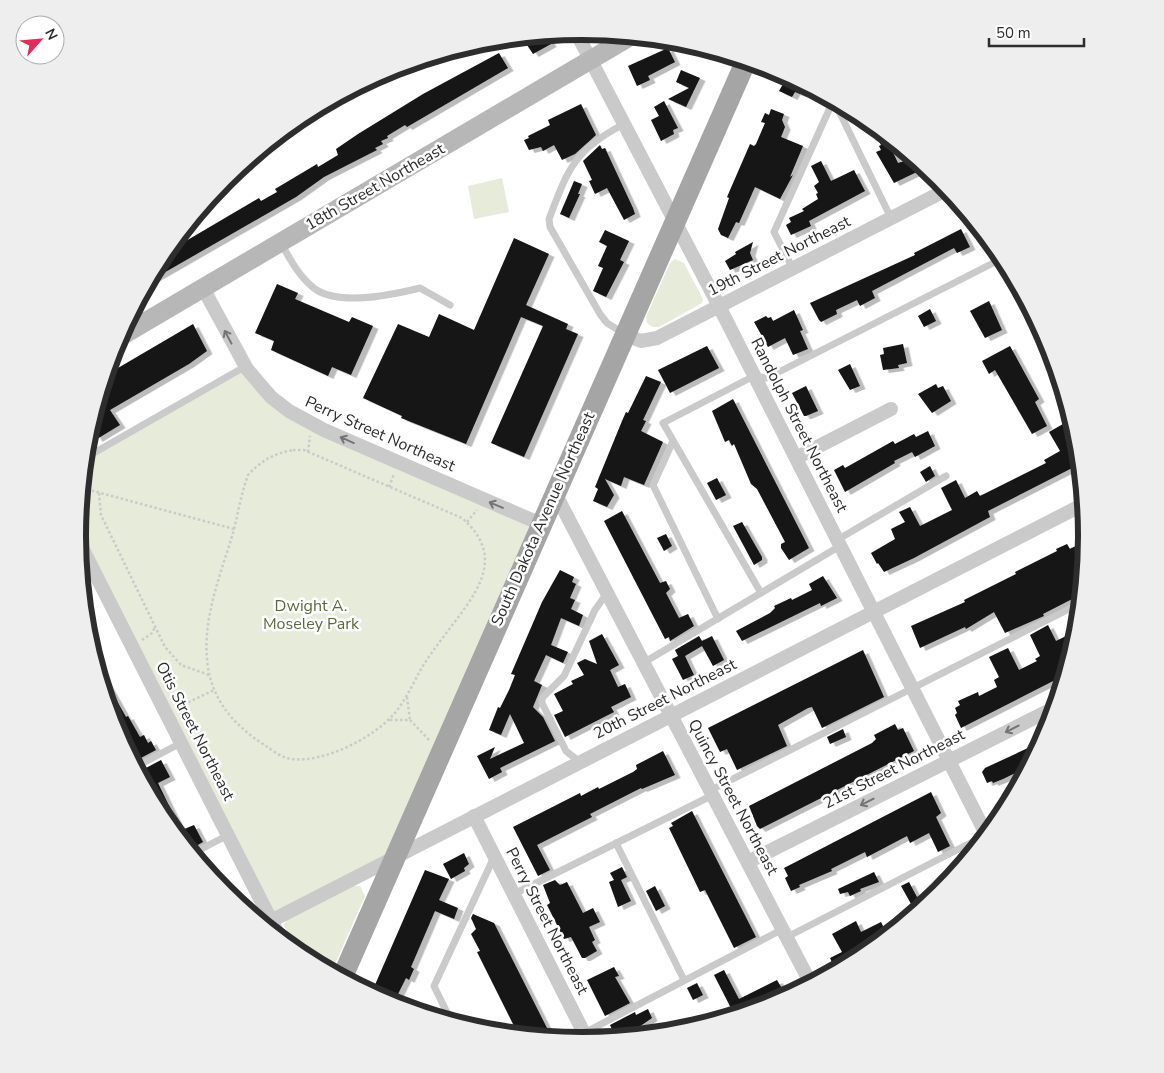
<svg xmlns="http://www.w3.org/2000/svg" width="1164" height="1073" viewBox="0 0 1164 1073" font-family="'Nunito Sans',sans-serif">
  <defs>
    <filter id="shadow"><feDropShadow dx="5.5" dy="3" stdDeviation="0" flood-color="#0004"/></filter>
  </defs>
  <rect width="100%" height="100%" fill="#fff"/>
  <!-- green -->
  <g fill="#e6ebda">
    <path d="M502,178L509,212L474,219L468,186Z"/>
    <path d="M675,259L684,263L703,299L702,303L659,327H652L647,323L646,317L670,263Z"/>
    <path d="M246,366L289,411L541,524L396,856L271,920L77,536L85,458Z"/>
    <path d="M353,886H360L365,896L331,973L298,954L284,925L287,920Z"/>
  </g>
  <!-- building -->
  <g fill="#141414" filter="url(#shadow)">
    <path d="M546,35L551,44L533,54L525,42L536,36Z"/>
    <path d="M668,48L675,62L648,76L650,80L637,86L628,66Z"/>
    <path d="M499,53L508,68L407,127L405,125L387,136L388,138L381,141L383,144L375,148L377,150L324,177L296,197L148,282L162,255L259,198L261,201L277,192L275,189L317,164L318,167L338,155L336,149L358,134L423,94Z"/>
    <path d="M681,70L700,78L686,107L668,99L689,88L676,82Z"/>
    <path d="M786,76L804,85L800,94L795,92L792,97L779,91L783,84L780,81Z"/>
    <path d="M664,101L678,128L673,130L674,134L661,141L651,120L659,116L654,107Z"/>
    <path d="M581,104L596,135L575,154L562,160L554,145L543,151L541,147L529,150L524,140L529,138L528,136L550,125L548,120Z"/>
    <path d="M771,109L784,114L782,120L785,127L781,137L803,146L790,177L793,175L780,199L755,187L739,223L736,222L728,238L721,235L718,229L729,198L727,197L750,144L754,146L756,144L765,123L761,122L765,113L769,115Z"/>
    <path d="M869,121L895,143L890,146L898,163L914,158L921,170L894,183L876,152L881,150L879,146L881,145Z"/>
    <path d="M600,145L602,149L605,148L633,208L635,214L624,220L607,188L595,194L589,181L592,180L583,161Z"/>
    <path d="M821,161L831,181L854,170L865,191L809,221L811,226L791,235L786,225L791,222L789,218L804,211L802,209L818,199L816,194L818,193L814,186L819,182L811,166Z"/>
    <path d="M574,181L582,184L578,194H580L569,218L560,214Z"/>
    <path d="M961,229L970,247L957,253L954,248L872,291L875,298L860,306L857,300L836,310L837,314L821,322L819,320L810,303L915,255L914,253Z"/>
    <path d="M605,230L629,241L620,260L624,262L606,297L593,291L603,268L598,266L607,246L599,242Z"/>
    <path d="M514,238L549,254L526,305L568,324L566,329L578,334L524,457L491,443L543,326L521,317L466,444L401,418L402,416L363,398L398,324L429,337L439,314L474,330Z"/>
    <path d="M753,242L750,253L753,260L730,270L725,261L736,254L735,252Z"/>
    <path d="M277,284L298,293L295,299L349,322L352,317L373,326L351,375L332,367L328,376L271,350L274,341L255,333Z"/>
    <path d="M989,301L1002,330L985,338L970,311Z"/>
    <path d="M930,309L936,321L924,327L918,316Z"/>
    <path d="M794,310L803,330L800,331L808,349L793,355L785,338L768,347L754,322L766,316L768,318L771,317L773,321Z"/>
    <path d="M193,324L207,351L189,364L110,410L120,425L97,439L90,427L106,375Z"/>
    <path d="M903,344L907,363L898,365L899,368L883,370L880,355L884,354L883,348Z"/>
    <path d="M707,346L719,368L670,393L658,370Z"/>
    <path d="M1010,346L1039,399L1035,402L1047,426L1032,434L995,370L989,374L982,361Z"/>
    <path d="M850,364L860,386L850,390L838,370Z"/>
    <path d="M646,376L661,382L643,420L646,421L641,431L663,442L644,485L624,477L621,486L605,479L614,495L607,507L593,501L598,489L595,487L622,421L626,412L628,413Z"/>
    <path d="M936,384L938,388L943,386L951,401L932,413L918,394Z"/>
    <path d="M806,386L818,411L806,416H804L792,393Z"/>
    <path d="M733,399L809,548L789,560L781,548V544L785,542L757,489L751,484L734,444L732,446L729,440L725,442L712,411Z"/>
    <path d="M1063,424L1069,435L1065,437L1074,455L1079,452L1080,464L988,511L990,517L914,558L884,572L878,563L877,564L871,553L895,539L891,529L905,522L899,512L910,507L920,526L952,510L941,488L956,480L965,498L977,491L980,496L1046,463L1044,460L1060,451L1049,432Z"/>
    <path d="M928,431L935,446L915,457L912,452L894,461L895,463L845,492L834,470L843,465L845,468L893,441L895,444L914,434L916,437Z"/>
    <path d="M930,466L935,476L926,482L920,472Z"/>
    <path d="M717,478L726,495L716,500L707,483Z"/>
    <path d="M622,511L660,583L666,581L670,589L666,593L679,618L688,614L694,626L670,641L669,637L665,639L604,521Z"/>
    <path d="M742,522L762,557V560L754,565L733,526Z"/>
    <path d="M666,534L672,546L664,551L657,538Z"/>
    <path d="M1087,540L1082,594L1043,614L1044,616L1005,633L994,612L966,629L965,627L920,648L911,626L965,602L964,600L1016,574L1015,572L1057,551L1056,549L1067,544L1070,549Z"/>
    <path d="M560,570L574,577L572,582L576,584L570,598L575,600L571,609L583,615L579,626L561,618L551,645L568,652L563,663L546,655L534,681L542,685L533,707L543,717L555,741L500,768L502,772L489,779L477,756L495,747L490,759L524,743L510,714L501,735L489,730L498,707L500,708L509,690L515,675L511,674L542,602Z"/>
    <path d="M823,576L837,598L821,606L820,603L742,641L736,631L770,613L775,608L774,606L791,598L792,600L812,590L809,584Z"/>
    <path d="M1048,625L1056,641L1078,630L1065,675L961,728L955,715L957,713L955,708L960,705L958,701L978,692L979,696L997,687L994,680L999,677L989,657L1008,648L1019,670L1037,661L1035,659L1040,656L1030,635Z"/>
    <path d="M602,634L619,665L610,670L618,687L625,684L631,697L611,707L614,712L565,737L554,715L563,711L554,694L573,684L571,681L584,675L577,663L585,659L597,664L589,641Z"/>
    <path d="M699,636L702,641L712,636L724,660L713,666L702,646L685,656L694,675L683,680L672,659L678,656L675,650Z"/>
    <path d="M863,650L884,697L822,728L812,707L808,708L778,725L787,746L737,770L727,749L720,752L708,728Z"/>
    <path d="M104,678L126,717L128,716L140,737L144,735L148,743L151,741L156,750L137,760L132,751L128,754L115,728L100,680Z"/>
    <path d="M895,724L898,730L903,728L914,751L760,829L757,826L749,806L872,743L876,739L874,735Z"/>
    <path d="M843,729L846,737L830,744L827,737Z"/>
    <path d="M1043,741L1030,766L1003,779L993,783L992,781L987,783L982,772L985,768Z"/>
    <path d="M663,751L675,775L642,789L641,788L590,814L592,817L537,845L550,870L538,876L513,827L580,793L581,796L598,787L599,789L633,772L637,769L636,765Z"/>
    <path d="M161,760L170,777L158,783L175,818L182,830L194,825L203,842L189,850L162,817L143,782L147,779L142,770Z"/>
    <path d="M931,792L941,813L936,817L950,846L938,852L929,833L910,843L907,836L867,857L865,852L831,869L832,871L799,885L800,887L791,891L785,878L788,876L784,868Z"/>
    <path d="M692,811L756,937L734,948L705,890L700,892L669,828L673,826L671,823Z"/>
    <path d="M464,853L469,864L464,868L465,871L451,879L443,864Z"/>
    <path d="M622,867L627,877L621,880L631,901L618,907L609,882L614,880L610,873Z"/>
    <path d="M425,870L449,879L439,900L458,908L454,919L435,911L411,967L414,969L409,980L406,978L393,1004L371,994Z"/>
    <path d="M874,872L879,882L860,889L861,891L850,896L848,892L840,894L838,889Z"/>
    <path d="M555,880L560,885L567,882L583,913L593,908L600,922L589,927L595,940L592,942L597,951L585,958H582L571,937L564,939L547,905L550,903L543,885Z"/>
    <path d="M909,882L917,897L927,892L931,901L918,911H915L901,886Z"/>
    <path d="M655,886L665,906L656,911L646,891Z"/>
    <path d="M473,914L494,923L548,1030L535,1037L519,1036L477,952L480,951L471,934L476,929L471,918Z"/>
    <path d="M856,921L861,932L881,922L888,936L862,957L836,971L830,958L842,952L832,934Z"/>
    <path d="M614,967L619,976L615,977L630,1003L605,1016L587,980Z"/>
    <path d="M724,970L739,999L777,980L787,997L775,1003L735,1016L714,975Z"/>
    <path d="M697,983L703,995L693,1000L687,988Z"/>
    <path d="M648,1009L652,1018L636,1029L640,1036L616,1038L610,1025L635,1012L636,1015Z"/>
  </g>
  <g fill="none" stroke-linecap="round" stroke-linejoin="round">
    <!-- path -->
    <g stroke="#cacaca" stroke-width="2.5" stroke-dasharray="2.5 2.5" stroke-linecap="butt">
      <path d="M293,450H304L462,518C508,558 475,595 447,632C438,644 429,656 421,669C413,684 405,701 394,714C373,738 324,763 292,759C281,758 272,750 263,744C231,723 210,697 207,659C203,617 221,573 233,533C238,514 241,494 248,475C262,460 273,454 293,450Z"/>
      <path d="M308,452L310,436"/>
      <path d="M389,487L394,474"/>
      <path d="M82,488L234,529"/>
      <path d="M99,493L101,515L165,647L181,665L209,675"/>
      <path d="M467,522L477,510"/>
      <path d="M142,640L152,633L155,627"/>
      <path d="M407,697L410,720"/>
      <path d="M180,715L189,702L214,690"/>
      <path d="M390,720H410L430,741"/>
    </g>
    <!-- service -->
    <g stroke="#cacaca" stroke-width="7">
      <path d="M834,101L891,218"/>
      <path d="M281,243C290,259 299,277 315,289C340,306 392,295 420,288L450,305"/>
      <path d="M793,269L774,232L833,101"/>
      <path d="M623,333L607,323L600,314L550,227L549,219C568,169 574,150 624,124"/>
      <path d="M673,441L653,485L718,619"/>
      <path d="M85,458L246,366"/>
      <path d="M837,540L946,476"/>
      <path d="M761,593L663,423L754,376L767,378L1003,258"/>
      <path d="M643,663L840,546"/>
      <path d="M580,762L566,751L542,703V698L564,676L595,610L607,593"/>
      <path d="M135,767L181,743"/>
      <path d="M711,790L1081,603"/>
      <path d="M616,843L684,980"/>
      <path d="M192,854L228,835"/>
      <path d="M514,894L713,795"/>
      <path d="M787,937L988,834"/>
      <path d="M452,1023L434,986L494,857"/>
      <path d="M584,1033L783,929"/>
    </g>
    <!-- minor -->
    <g stroke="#cacaca" stroke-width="14">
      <path d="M576,32L719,306L987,836"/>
      <path d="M203,288L247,369L271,397L289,411L324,430L541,524"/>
      <path d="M625,335L641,341L657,338L948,189"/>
      <path d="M796,458L891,409"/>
      <path d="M555,493L811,984"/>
      <path d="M77,538L281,940"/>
      <path d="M474,816L588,1041"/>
      <path d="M748,862L1056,707"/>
      <path d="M263,925L1084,504"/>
    </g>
    <!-- secondary -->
    <path stroke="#b7b7b7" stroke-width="19" d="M118,338L631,36"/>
    <!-- primary -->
    <path stroke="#a5a5a5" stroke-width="21" d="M342,978L746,61"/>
  </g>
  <!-- one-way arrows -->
  <defs><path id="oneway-shaft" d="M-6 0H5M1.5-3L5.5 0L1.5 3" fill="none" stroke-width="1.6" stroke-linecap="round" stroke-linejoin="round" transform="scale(1.25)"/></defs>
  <g stroke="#747474">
    <use href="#oneway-shaft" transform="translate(228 337) rotate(-118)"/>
    <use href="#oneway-shaft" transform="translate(347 440) rotate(-156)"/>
    <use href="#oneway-shaft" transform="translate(496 505) rotate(-157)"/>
    <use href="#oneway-shaft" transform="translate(1012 729) rotate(153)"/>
    <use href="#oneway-shaft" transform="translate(867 802) rotate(153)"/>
  </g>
  <g text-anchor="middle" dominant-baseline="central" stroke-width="5" stroke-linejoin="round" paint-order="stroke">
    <!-- street labels -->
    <g font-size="16" fill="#2d2d2d" stroke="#fff">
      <text transform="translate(375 187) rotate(-30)">18th Street Northeast</text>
      <text transform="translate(779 256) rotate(-27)">19th Street Northeast</text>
      <text transform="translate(799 425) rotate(63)">Randolph Street Northeast</text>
      <text transform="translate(380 434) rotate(24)">Perry Street Northeast</text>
      <text transform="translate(543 519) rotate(-66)">South Dakota Avenue Northeast</text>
      <text transform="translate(665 699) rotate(-27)">20th Street Northeast</text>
      <text transform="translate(195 731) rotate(63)">Otis Street Northeast</text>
      <text transform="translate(894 769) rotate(-27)">21st Street Northeast</text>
      <text transform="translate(733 797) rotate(62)">Quincy Street Northeast</text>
      <text transform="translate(547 921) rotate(63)">Perry Street Northeast</text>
    </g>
    <!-- park labels -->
    <g font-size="16" fill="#586a3a" stroke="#fff">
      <text x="311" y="606">Dwight A.<tspan x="311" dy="18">Moseley Park</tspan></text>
    </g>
  </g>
  <!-- crop -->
  <path d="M0 0H1164V1073H0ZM86 536a496 496 0 1 1 992 0a496 496 0 1 1-992 0Z" fill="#eee" fill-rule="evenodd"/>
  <path fill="none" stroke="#2d2d2d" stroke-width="6" d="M86 536a496 496 0 1 1 992 0a496 496 0 1 1-992 0Z"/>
  <!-- north arrow -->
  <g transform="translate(40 40) rotate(63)"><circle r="24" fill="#ffffff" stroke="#ababab"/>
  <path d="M0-4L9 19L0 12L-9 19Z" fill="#e92a56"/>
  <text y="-8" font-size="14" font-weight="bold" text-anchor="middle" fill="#2d2d2d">N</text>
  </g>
  <!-- scale -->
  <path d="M989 38v8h95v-8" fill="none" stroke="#2d2d2d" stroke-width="2.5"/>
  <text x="996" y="38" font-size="15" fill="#2d2d2d" stroke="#ffffff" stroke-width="4" paint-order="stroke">50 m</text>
</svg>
